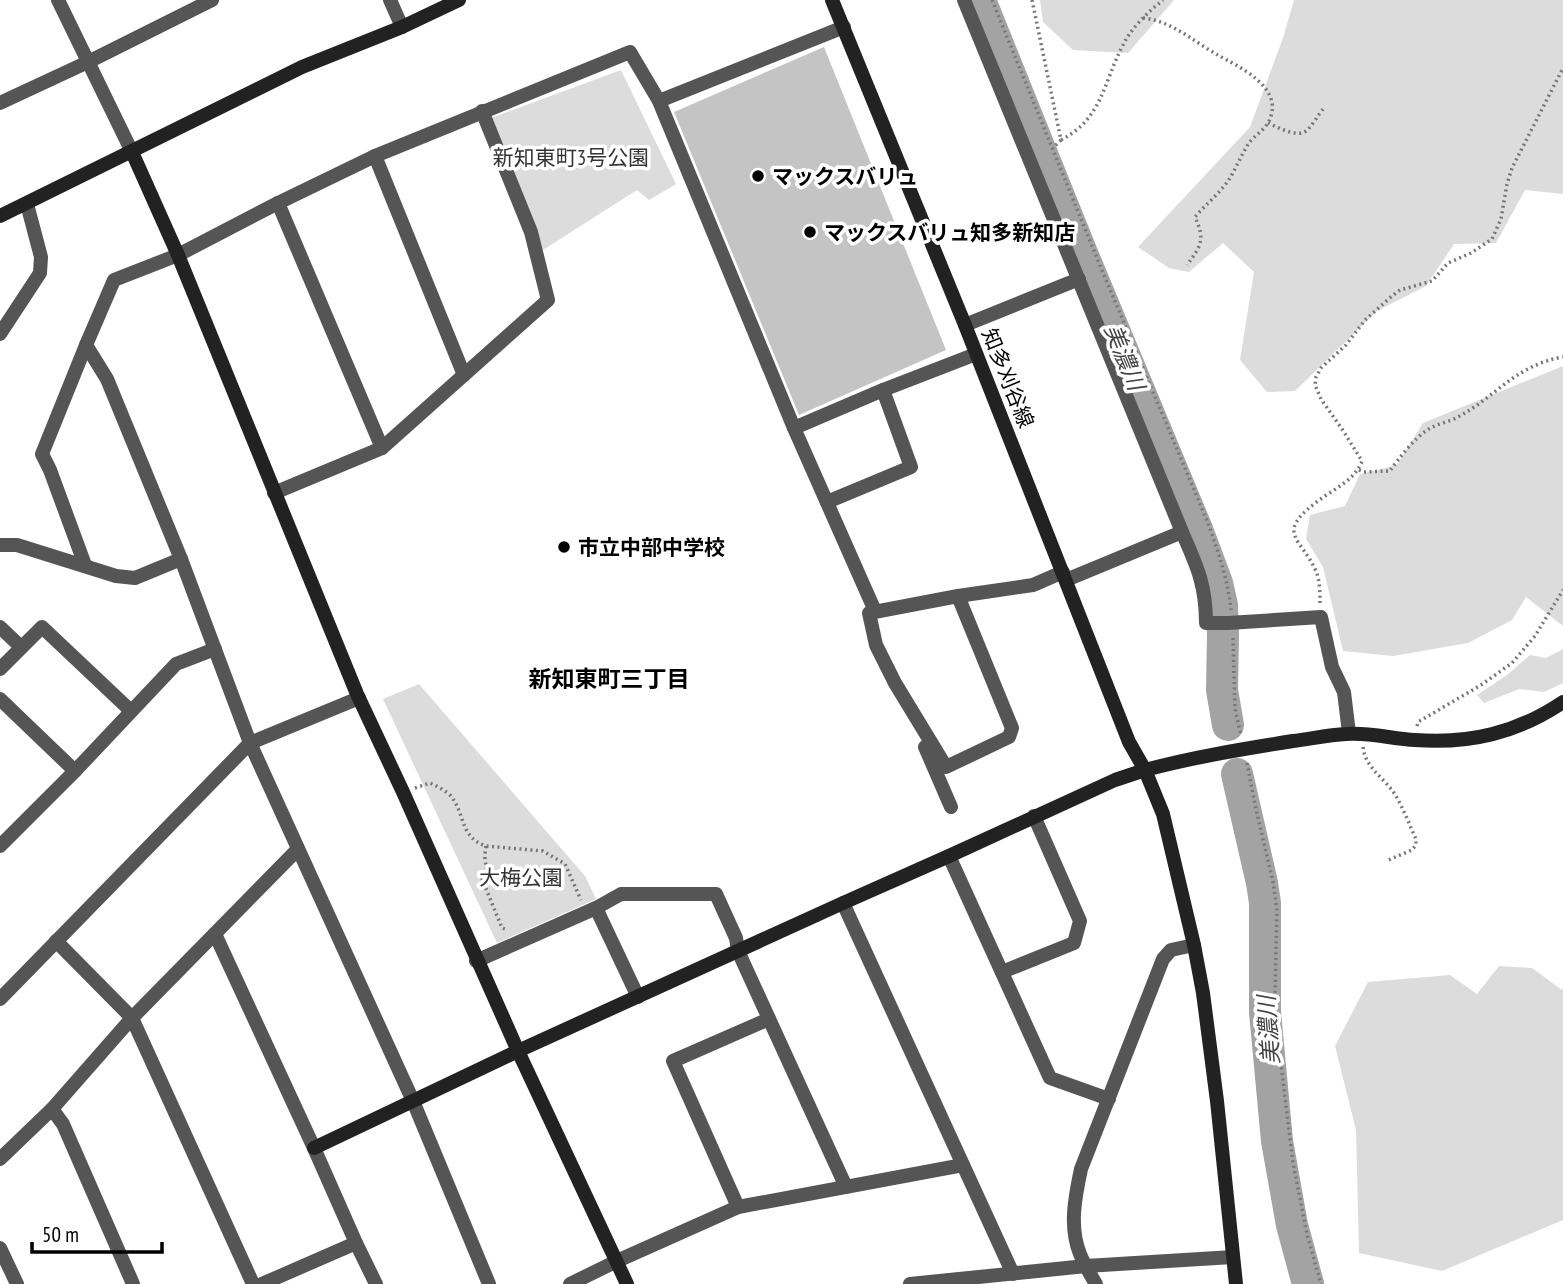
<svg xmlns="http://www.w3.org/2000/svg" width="1563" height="1284" viewBox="0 0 1563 1284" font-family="'PT Sans Narrow','Noto Sans JP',sans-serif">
  <rect width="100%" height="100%" fill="#fff"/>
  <!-- green -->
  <g fill="#dcdcdc">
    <path d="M1040,0H1174L1128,53L1073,50L1043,22Z"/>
    <path d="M1294,0H1563V194L1525,190L1496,243L1454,244L1426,286L1377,311L1295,391L1267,392L1240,360L1254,272L1223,243L1189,272L1169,268L1138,247L1250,127L1283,38Z"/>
    <path d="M621,70L676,184L649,200L637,190L543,250L483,121Z"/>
    <path d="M1563,366V626L1526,597L1512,620L1468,643L1393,656L1343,651L1323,567L1306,539L1310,515L1345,506L1360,474L1397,465L1423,423Z"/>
    <path d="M1563,649V683L1544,692L1519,689L1484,703L1477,695L1507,675L1530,655L1546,658Z"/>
    <path d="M419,684L585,876L596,899L497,943L383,699Z"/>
    <path d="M1499,966L1532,968L1562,990L1563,988V1220L1442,1271L1359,1253L1356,1130L1335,1046L1368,982L1450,975L1477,994Z"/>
  </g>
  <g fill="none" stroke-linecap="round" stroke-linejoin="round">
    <!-- river -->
    <g stroke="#a3a3a3" stroke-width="32">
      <path d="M980,0L1081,251L1198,532L1217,583L1222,605L1223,635L1222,690L1228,725"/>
      <path d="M1237,774L1262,883L1265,903V1012L1277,1141L1292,1225L1308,1284"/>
    </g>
  </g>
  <!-- building -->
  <path fill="#c4c4c4" d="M824,47L946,350L799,415L674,112Z"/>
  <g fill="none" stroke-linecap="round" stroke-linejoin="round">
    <!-- path -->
    <g stroke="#777" stroke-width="3.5" stroke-dasharray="2 3.5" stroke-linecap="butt">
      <path d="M992,0L1101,268L1208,523C1218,552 1228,579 1231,610"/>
      <path d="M1032,0L1061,140L1053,148"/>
      <path d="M1143,18C1171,21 1192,40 1216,54C1239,67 1287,88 1268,123C1263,131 1254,136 1249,143C1241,155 1236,169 1228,181C1219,194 1205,205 1195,217C1205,239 1202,245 1187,265"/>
      <path d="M1268,123C1277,127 1297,138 1306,131C1312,127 1319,113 1324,108"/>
      <path d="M1061,140C1103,118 1103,83 1123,45C1132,27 1148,12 1163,0"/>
      <path d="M1359,470L1363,472L1390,471C1399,458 1414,439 1426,431C1435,424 1446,423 1456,418C1495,398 1515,365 1563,357"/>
      <path d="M1320,603C1320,593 1320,581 1316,571C1301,538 1276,534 1314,504C1331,490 1354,482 1362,461L1342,429L1321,399L1315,385L1316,377L1321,368L1346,345L1365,320L1392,296L1400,290L1432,281L1448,263L1471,253L1492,239L1501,219L1507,184L1512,168L1563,68"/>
      <path d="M1233,638L1235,709L1241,735"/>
      <path d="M1417,726L1418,722L1481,685L1512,663L1535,636L1563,590"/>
      <path d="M1363,747C1365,767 1383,777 1394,793C1403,807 1409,824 1416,839V845L1412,850L1386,861"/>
      <path d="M1247,763L1255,805L1273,882L1277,910L1275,994L1276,1023L1293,1163L1307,1234L1321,1284"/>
      <path d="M415,788L430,783C437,786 444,790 450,795C466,814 459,837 486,846L543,851L565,864L581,900"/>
      <path d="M486,846C483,865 486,867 498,881"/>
      <path d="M487,868L482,879L502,928L508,930"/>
    </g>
    <!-- street -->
    <g stroke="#555" stroke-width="14">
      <path d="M58,0L132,152"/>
      <path d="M390,0L402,27"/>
      <path d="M964,0L1182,532C1197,566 1206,585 1206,623H1228L1321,617L1332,667L1344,692L1349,733"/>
      <path d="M659,101L844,27"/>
      <path d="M0,103L88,62L212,0"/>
      <path d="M375,156L464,375"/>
      <path d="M278,203L382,448"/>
      <path d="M965,325L1079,279"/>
      <path d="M0,334L40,273L41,257L27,204"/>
      <path d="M794,428L883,390L976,354"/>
      <path d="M274,493L382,448L548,300L531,232L482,111"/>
      <path d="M827,502L911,467L883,390"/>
      <path d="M0,545H17L116,576L135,578L181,559"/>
      <path d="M85,565L50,470L42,454L86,345"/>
      <path d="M1066,580L1182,532"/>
      <path d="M958,596L1012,728L1009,737L946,767L895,683L876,645L869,613L958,596L1033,585L1063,572"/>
      <path d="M0,627L21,647"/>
      <path d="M0,669L42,627L131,711"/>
      <path d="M0,699L75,771L0,846"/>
      <path d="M925,747L951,807"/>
      <path d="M75,771L176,664L215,649"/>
      <path d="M949,856L1050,1078L1109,1099"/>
      <path d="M843,903L1013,1274"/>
      <path d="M596,908L638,997"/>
      <path d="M215,934L314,1148L356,1243L262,1284"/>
      <path d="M56,941L132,1018L253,1284"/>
      <path d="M476,961L596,908L621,894H716L736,938L738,951L846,1187"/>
      <path d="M1002,972L1074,943L1080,921L1034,816"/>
      <path d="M0,999L250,743L359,698"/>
      <path d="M52,1109L63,1124L133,1284"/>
      <path d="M0,1159L52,1109L132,1018L298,849"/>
      <path d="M738,1207L673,1061L769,1019"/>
      <path d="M356,1243L376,1284"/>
      <path d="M0,1248L17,1284"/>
      <path d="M489,1284L413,1101L250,743L181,559L107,379L86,345L114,280L178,255L278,203L375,156L630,52L659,101L794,428L875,611"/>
      <path d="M570,1284L617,1261L738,1207L963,1165"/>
      <path d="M910,1284L1086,1266L1233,1257"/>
      <path d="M1096,1284C1090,1274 1084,1264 1080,1254C1069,1227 1075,1197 1081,1169L1163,959L1171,950L1194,945"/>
    </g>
    <!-- secondary -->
    <g stroke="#222" stroke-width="14">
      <path d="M132,152L178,255L357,694L403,792L518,1051L627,1284"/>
      <path d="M0,216L302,67L402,27L459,0"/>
      <path d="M314,1148L518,1051L843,903L949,856L1115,780L1145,770L1129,742L965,325L832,0"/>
      <path d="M1236,1284L1217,1101L1203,993L1194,945L1163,814L1145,770C1194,757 1243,749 1293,741C1310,739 1328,735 1346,734C1369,732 1393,739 1415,740C1470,744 1517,733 1563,702"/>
    </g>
  </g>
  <!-- markers -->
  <g fill="#000" stroke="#fff" stroke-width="2.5">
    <circle cx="758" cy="176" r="7"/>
    <circle cx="810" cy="232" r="7"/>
    <circle cx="564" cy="547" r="7"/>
  </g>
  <g text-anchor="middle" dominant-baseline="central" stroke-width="7" stroke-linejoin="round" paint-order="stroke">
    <!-- park labels -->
    <g font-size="21" fill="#333" stroke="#fff">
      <text x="571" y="157">新知東町3号公園</text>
      <text x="521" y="877">大梅公園</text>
    </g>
    <!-- poi labels -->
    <g font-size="21" font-weight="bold" fill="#000" stroke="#fff" text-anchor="start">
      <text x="772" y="176">マックスバリュ</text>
      <text x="824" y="232">マックスバリュ知多新知店</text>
      <text x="578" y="547">市立中部中学校</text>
    </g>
    <!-- street labels -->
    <g font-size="21" fill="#000" stroke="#fff">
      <text transform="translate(1008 378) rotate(68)">知多刈谷線</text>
    </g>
    <!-- water labels -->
    <g font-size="23" font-style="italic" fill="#444" stroke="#fff">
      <text transform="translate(1125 357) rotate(68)">美濃川</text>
      <text transform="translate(1268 1030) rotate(-94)">美濃川</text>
    </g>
    <!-- neighbourhood labels -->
    <g font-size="23" font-weight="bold" fill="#000" stroke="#fff">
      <text x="609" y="678">新知東町三丁目</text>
    </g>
  </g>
  <!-- scale -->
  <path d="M32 1242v10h130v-10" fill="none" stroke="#000000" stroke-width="3.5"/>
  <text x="42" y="1242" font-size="21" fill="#000000" stroke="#ffffff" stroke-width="5" paint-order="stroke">50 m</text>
</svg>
